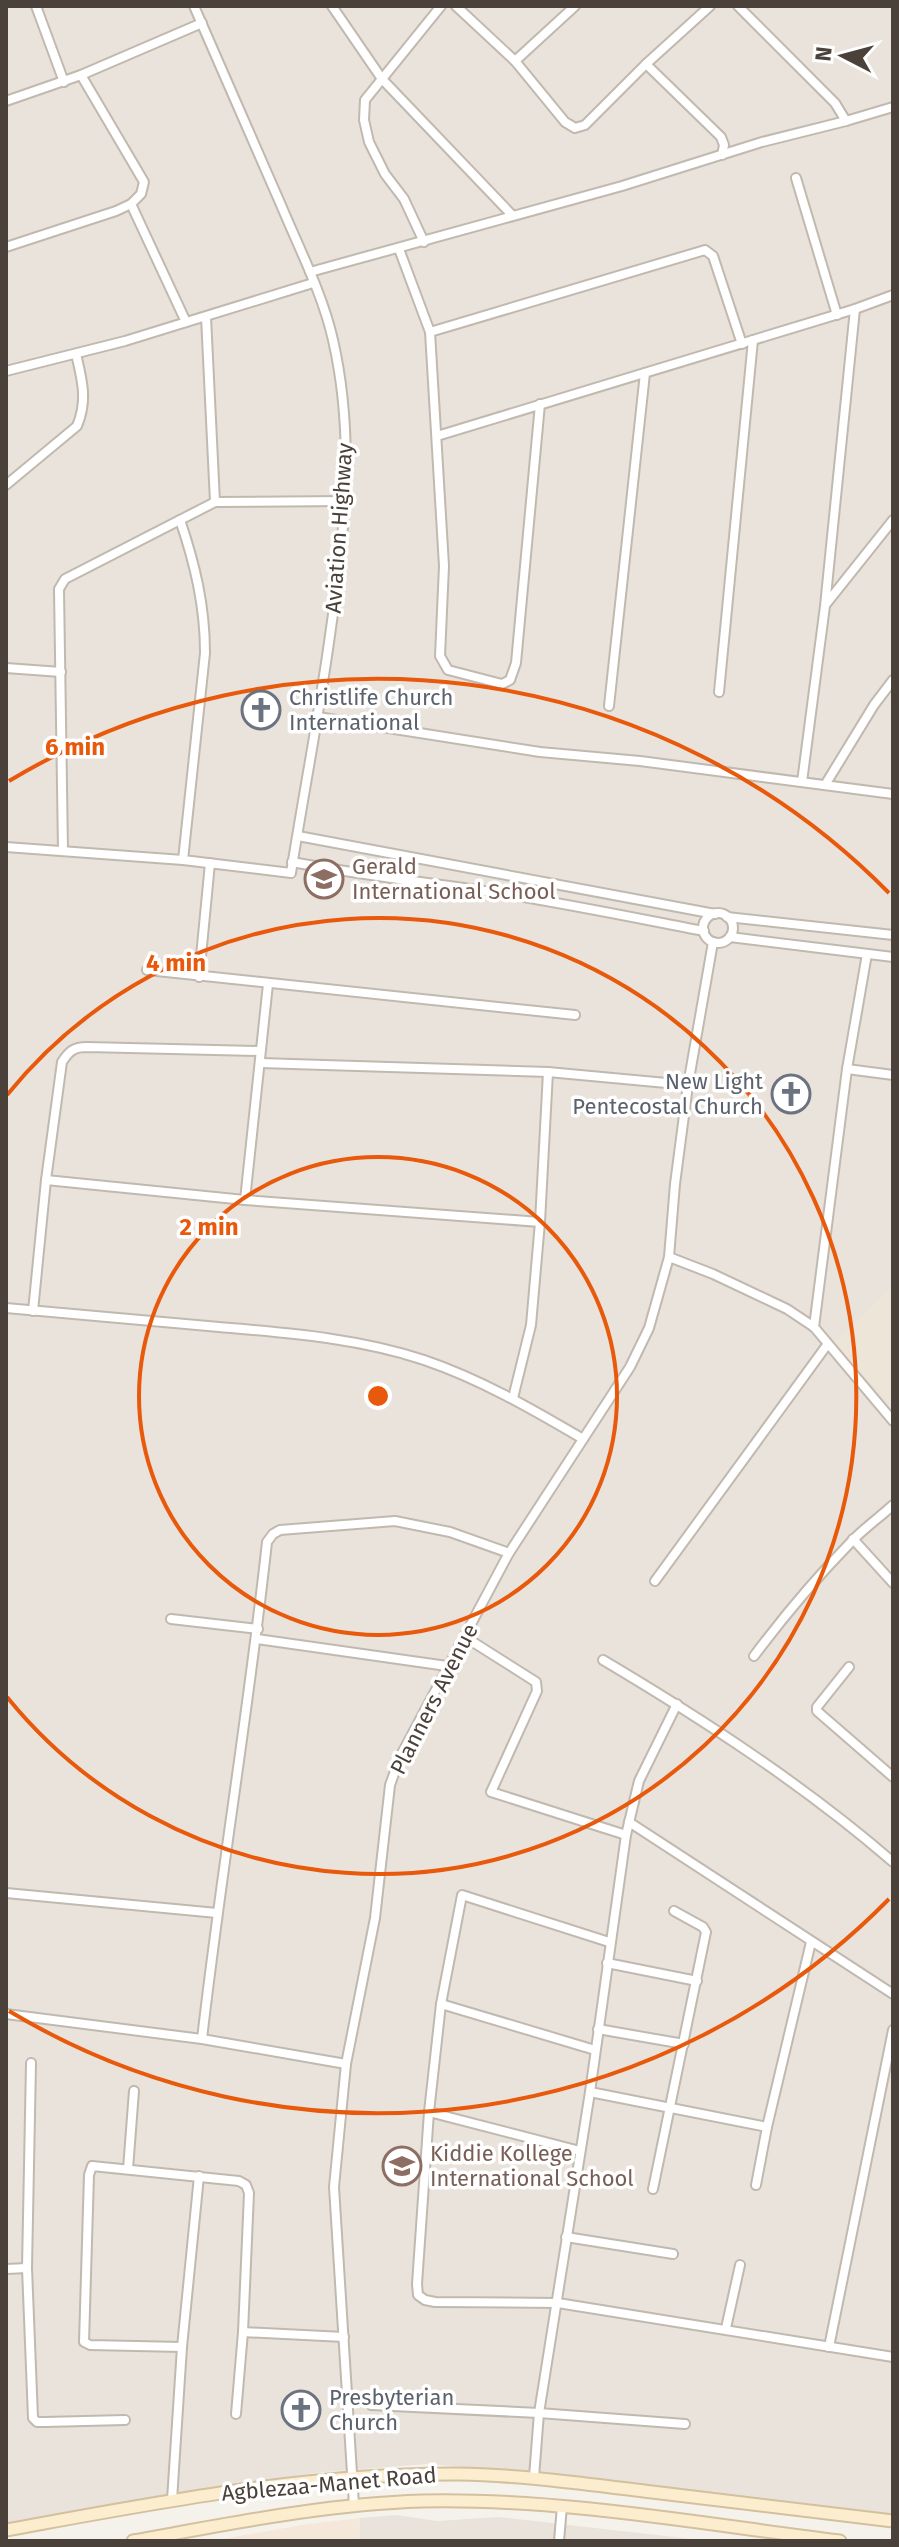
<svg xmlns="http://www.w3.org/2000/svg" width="899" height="2547" viewBox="0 0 899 2547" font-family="'Fira Sans',sans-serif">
  <rect width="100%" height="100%" fill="#f5f2ec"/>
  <!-- residential -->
  <g fill="#e9e3db">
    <path d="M6,6H893V2517L504,2470L427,2464L324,2472L243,2483L145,2503L6,2527Z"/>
    <path d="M396,2515L437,2521L499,2517L709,2541H359L360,2518Z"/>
  </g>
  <!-- commercial -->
  <path fill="#f5e7d9" d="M360,2518L359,2541H211L302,2525Z"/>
  <!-- education -->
  <path fill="#ede5d7" d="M893,1286V1407L833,1343Z"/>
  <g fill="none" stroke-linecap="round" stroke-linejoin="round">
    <defs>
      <g id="street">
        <path d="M36,6L64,82"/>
        <path d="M332,6L382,79L512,215"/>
        <path d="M456,6L515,61L565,122L575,128L585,125L646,64L710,6"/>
        <path d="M738,6L835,103L846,121"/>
        <path d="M515,61L575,6"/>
        <path d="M646,64L721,137L724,145L722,155"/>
        <path d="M81,75L144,182L141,194L131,204"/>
        <path d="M6,101L81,75L202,23"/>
        <path d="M796,178L837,315"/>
        <path d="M424,242L404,199L385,174L369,142L364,120L365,100L441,6"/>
        <path d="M6,247L116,211L131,204L186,322"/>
        <path d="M399,249L430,332L444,566L440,656L448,670L502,684L510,680L516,663L540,404"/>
        <path d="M310,272L622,186L762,142L846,121L893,107"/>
        <path d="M430,332L705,250L713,256L742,344"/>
        <path d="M6,371L125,341L313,283"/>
        <path d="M437,436L855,309L893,295"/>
        <path d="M6,485L77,426C88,400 82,380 76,354"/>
        <path d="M215,502L346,501"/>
        <path d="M180,520C195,564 205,606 205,653L183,860"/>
        <path d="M826,604L893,520"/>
        <path d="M6,668L61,672"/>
        <path d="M719,692L753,340"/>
        <path d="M609,706L645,373"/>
        <path d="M318,717L540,752L640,761L893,794"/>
        <path d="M802,782L825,606L855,309"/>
        <path d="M825,785L874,705L893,680"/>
        <path d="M298,836L715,914"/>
        <path d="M6,847L183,860L291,873C304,791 320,710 331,628C345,533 355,436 333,340C323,295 299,248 281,205C252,139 223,72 194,6"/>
        <path d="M63,851L59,589L65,579L215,502L206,317"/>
        <path d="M292,862C361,875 430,883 499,893C568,904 636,918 704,931"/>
        <circle cx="718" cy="928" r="15"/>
        <path d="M727,917L893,935"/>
        <path d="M730,937L893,957"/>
        <path d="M147,970L575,1015"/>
        <path d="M199,977L210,863"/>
        <path d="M260,1063L548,1072L688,1085"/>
        <path d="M847,1069L893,1075"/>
        <path d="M46,1180L245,1200L540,1222"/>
        <path d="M245,1200L268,984"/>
        <path d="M669,1257L713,1274L787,1309L814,1327L893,1421"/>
        <path d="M6,1308C77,1315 148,1321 219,1327C288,1333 358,1338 424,1360C480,1379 532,1409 583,1439"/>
        <path d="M33,1311L46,1180L62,1062C69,1051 74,1047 87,1047L260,1051"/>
        <path d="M814,1327L847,1069L867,954"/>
        <path d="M513,1398L531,1325L540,1222L548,1072"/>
        <path d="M853,1539L893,1583"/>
        <path d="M655,1581L827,1345"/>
        <path d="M171,1619L258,1629"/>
        <path d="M465,1637L536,1682L537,1691L491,1792L626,1835"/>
        <path d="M257,1639L447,1666"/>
        <path d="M754,1656C784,1616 816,1578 851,1542C864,1528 879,1518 893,1505"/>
        <path d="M603,1660C704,1720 804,1785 893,1862"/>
        <path d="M849,1667L817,1707V1711L893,1777"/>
        <path d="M629,1822L893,1994"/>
        <path d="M6,1893L217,1913"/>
        <path d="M609,1942L462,1895L441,2004L429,2112L417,2284L418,2295L425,2300L435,2302L558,2303L893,2357"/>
        <path d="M607,1963L697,1981"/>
        <path d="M441,2004L595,2050"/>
        <path d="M6,2014L202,2039L346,2064"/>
        <path d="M598,2029L684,2044"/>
        <path d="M202,2039C221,1873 249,1708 267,1542L273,1534L280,1530L395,1521L450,1532L509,1553"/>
        <path d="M31,2063L27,2268L33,2418L37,2422H45L125,2420"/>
        <path d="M590,2092L767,2127L811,1942"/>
        <path d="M429,2112L580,2151"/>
        <path d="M128,2169L134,2091"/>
        <path d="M756,2185L767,2127"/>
        <path d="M653,2189L706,1932L703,1927L674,1911"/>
        <path d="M566,2237L673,2254"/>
        <path d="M6,2269L27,2268"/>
        <path d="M726,2328L740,2265"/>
        <path d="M243,2332L344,2337"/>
        <path d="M182,2347L90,2345L84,2342L89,2175L92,2166L239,2181L246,2185L249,2193L243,2332L236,2414"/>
        <path d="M829,2347L893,2030"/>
        <path d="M371,2405L539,2413L685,2424"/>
        <path d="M534,2477L539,2413L590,2092L626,1835L639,1781L677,1704"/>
        <path d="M172,2500L182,2347L199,2176"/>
        <path d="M354,2505L334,2187L346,2064L375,1918L390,1785L400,1757L509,1553L630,1367L649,1328L669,1257L675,1184L688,1085L713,942"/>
        <path d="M559,2541L562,2506"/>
      </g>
      <g id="secondary">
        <path d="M6,2530C155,2503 305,2473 458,2474C523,2475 587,2484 652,2492C732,2501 812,2511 893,2521"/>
        <path d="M133,2541C228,2524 325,2504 422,2501C562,2498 702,2524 840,2541"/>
      </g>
    </defs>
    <!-- street casing -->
    <use href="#street" stroke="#c1b9af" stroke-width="12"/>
    <!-- secondary casing -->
    <use href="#secondary" stroke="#d2c09e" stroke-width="15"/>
    <!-- street -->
    <use href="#street" stroke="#fff" stroke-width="8"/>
    <!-- secondary -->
    <use href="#secondary" stroke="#fcedcf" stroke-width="11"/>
  </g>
  <!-- distance rings -->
  <g fill="none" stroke="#e8590c" stroke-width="4">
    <circle cx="378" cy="1396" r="239"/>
    <path d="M7 1095A478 478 0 1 1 7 1697"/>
    <path d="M889 1899A717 717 0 0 1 9 2011M9 781A717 717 0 0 1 889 893"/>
  </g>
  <!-- icons -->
  <defs>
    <symbol id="church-ring" viewBox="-11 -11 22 22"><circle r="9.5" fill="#fff" stroke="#6b7280" stroke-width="1.5"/><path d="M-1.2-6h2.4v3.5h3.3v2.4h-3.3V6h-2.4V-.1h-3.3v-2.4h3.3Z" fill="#6b7280"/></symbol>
    <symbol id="school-ring" viewBox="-11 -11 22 22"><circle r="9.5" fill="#fff" stroke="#8d6e63" stroke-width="1.5"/><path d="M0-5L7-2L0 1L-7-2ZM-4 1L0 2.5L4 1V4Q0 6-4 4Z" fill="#8d6e63"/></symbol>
  </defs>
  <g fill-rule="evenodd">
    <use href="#church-ring" x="239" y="688" width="44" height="44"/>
    <use href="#school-ring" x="302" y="857" width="44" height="44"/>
    <use href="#church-ring" x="769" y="1072" width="44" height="44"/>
    <use href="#school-ring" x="380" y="2144" width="44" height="44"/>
    <use href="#church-ring" x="279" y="2388" width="44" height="44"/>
  </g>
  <g text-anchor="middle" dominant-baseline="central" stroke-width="7" stroke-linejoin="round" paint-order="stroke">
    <!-- street labels -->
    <g font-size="22" fill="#4a423a" stroke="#fff">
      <text transform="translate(339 528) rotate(-86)">Aviation Highway</text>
      <text transform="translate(434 1699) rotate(-63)">Planners Avenue</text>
      <text transform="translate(329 2484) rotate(-5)">Agblezaa-Manet Road</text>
    </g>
    <!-- worship labels -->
    <g font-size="22" fill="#5b616d" stroke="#fff" text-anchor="start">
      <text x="289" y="697">Christlife Church<tspan x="289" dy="25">International</tspan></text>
      <text x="763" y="1081" text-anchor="end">New Light<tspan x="763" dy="25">Pentecostal Church</tspan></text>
      <text x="329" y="2397">Presbyterian<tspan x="329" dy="25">Church</tspan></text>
    </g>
    <!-- education labels -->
    <g font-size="22" fill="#785e54" stroke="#fff" text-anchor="start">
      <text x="352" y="866">Gerald<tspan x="352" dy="25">International School</tspan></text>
      <text x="430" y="2153">Kiddie Kollege<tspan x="430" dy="25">International School</tspan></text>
    </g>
  </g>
  <circle cx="378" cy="1396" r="12" fill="#e8590c" stroke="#fff" stroke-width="4"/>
  <g font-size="24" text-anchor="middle" font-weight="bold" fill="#e8590c" stroke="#fff" stroke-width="7" stroke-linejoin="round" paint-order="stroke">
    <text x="75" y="755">6 min</text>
    <text x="176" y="971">4 min</text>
    <text x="209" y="1235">2 min</text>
  </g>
  <!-- border -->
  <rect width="899" height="2547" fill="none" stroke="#4a423a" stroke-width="16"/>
  <!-- north arrow -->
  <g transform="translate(843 56) rotate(276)" stroke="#ffffff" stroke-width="6" paint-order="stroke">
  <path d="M0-6L14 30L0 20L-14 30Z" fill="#4a423a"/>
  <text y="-12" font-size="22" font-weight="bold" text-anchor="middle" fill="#4a423a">N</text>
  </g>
</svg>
